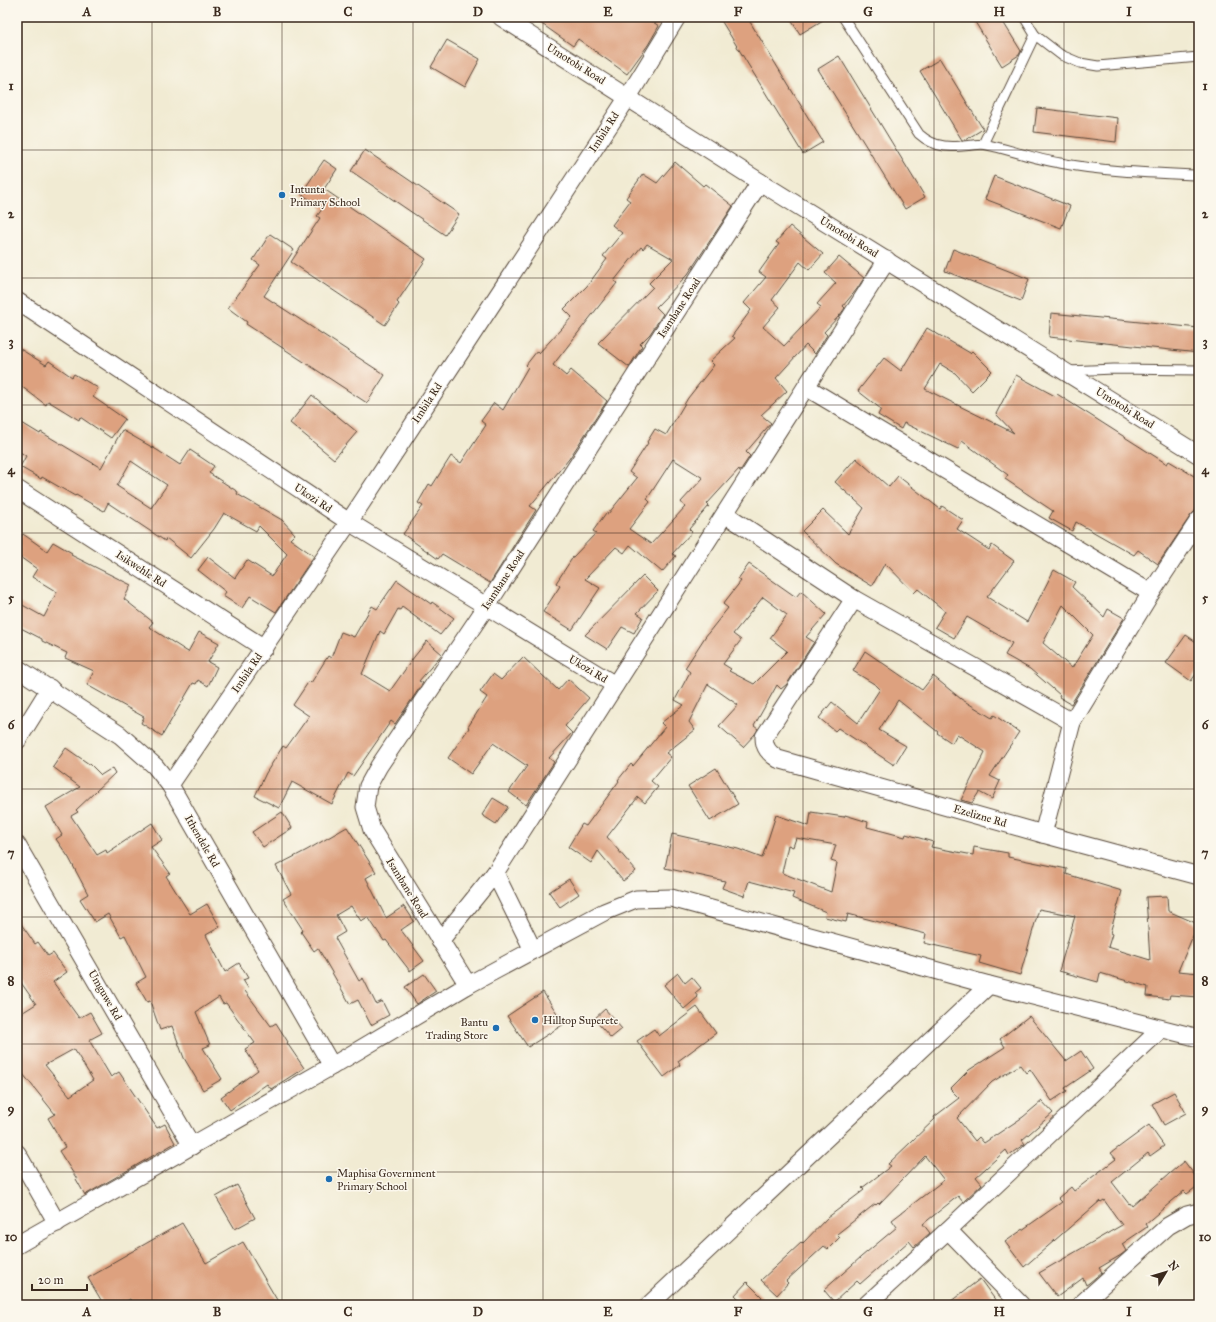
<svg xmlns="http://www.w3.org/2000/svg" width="1216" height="1322" viewBox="0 0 1216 1322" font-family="'IM FELL Great Primer',serif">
  <rect width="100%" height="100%" fill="#fbf7ec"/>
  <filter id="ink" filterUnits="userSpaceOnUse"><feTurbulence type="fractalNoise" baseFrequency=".025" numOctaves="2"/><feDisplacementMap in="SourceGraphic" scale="8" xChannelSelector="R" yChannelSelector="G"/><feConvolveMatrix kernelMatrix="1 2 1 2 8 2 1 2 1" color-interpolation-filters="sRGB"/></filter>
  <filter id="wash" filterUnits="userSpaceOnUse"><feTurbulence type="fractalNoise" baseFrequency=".012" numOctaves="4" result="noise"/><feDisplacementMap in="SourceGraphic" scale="16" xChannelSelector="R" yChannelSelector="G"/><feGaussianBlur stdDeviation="0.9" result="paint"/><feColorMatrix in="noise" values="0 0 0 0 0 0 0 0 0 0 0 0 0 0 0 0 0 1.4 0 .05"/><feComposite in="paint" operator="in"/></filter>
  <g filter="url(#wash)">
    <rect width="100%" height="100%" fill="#f1ebd3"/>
    <g id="blocks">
      <!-- building -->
      <g fill="#dda17f" fill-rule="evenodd">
        <path d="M532,17H645L659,26L648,45L627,74L578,39L573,46Z"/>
        <path d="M719,17H747L823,142L803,154Z"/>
        <path d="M789,17H828L800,34Z"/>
        <path d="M972,17H1000L1021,51L1019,55L1002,66Z"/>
        <path d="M447,40L480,59L465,87L431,67Z"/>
        <path d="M839,56L925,197L905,209L818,69Z"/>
        <path d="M940,59L983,129L965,140H962L920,71Z"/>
        <path d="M1037,108L1118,118L1116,142L1034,132Z"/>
        <path d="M365,150L459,214L445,235L351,171Z"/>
        <path d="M324,160L337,169L324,189L426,259L397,302L399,304L385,325L291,262L320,218L317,216L323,208L301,194Z"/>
        <path d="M675,162L703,186L705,184L733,206L688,274L656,307L663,314L650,334L640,344L642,346L629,367L598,343L653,287L649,283L673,259L647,244L643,249L641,247L614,281L617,283L553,365L566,376L571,370L607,401L569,459L530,506L536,510L490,583L442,554L438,559L403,534L423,506L418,503L429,484L432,486L451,456L461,463L486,425L481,421L494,403L503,410L528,367L526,365L537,351L539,353L572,317L564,309L587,286L607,259L603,256L622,233L612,225L630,201L626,198L643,174L657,183Z"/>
        <path d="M994,176L1070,206L1061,228L985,199Z"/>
        <path d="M790,226L823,254L809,270L800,262L772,300L780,307L763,327L784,346L821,307L817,304L836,283L825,273L839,257L864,278L857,289L843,306L845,308L840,315L824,332L827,335L815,354L806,345L776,378L787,391L761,415L771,423L746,452L750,456L740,471L739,469L707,504L709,506L689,529L692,532L672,554L676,556L662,572L630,545L624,553L616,547L585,579L600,588L572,630L543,612L560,586L556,583L573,557L596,533L593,531L606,513L608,514L637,478L629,472L648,443L647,442L655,429L666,435L688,398L714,365L710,361L735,338L732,336L751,310L744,303L766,277L759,272L779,244L776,242ZM673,459L703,478L681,502L685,507L651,544L629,529L650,502L647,499Z"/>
        <path d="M270,234L294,250L264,296L385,375L367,403L246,324L247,322L228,308L260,265L253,260Z"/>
        <path d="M953,249L1029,279L1021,301L945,271Z"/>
        <path d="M1051,313L1199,328V353L1049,337Z"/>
        <path d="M927,328L970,353L972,351L992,371L972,391L955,373L940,364L925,389L1014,433L996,414L1016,375L1055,396L1057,394L1167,464L1169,461L1199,479V504L1195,511L1191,515L1158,564L1138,550L1134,555L1076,522L1072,531L1049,518L1053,511L1005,479L1008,475L962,441L958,449L904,423L901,429L878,415L881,409L858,391L884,358L901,371Z"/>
        <path d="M17,347L46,365L49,361L72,377L74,374L98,388L93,397L125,419L111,438L80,417L79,420L48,401L46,405L17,383Z"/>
        <path d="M312,395L357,432L334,459L290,423Z"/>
        <path d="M17,420L40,434L41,432L101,468L122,430L157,450L180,465L190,450L214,466L209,473L238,492L237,494L282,520L295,534L290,539L314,556L276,612L250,596L242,608L223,596L226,592L198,570L208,557L235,578L247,560L272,576L287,554L259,526L256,531L224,513L214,529L191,558L166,538L165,541L108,503L104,511L76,495L75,496L42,477L41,479L20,467L26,456L17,450ZM131,461L167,485L151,508L117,486Z"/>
        <path d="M856,458L889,487L898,476L940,509L942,506L963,520L957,529L989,550L992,545L1014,561L987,597L1027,622L1054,570L1075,582L1072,587L1104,617L1108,609L1124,618L1071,704L1059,697L1060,695L1030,669L1005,655L1012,643L967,617L954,638L935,627L945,611L918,589L914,593L885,563L872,586L836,564L802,531L823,510L848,534L864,508L835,482ZM1063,605L1093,635L1072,668L1043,643Z"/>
        <path d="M23,534L47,551L53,542L72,553L71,555L131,585L124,599L153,622L149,627L188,652L199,632L219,643L208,662L217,667L208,686L198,680L196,684L193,683L162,736L141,723L144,717L87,685L94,671L65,658L67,653L42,641V639L17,626V602L44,617L57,592L32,577L37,569L17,555V542Z"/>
        <path d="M749,564L796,597L801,591L826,614L806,637L814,642L787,684L781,689L777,685L754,726L758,729L755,734L743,747L719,726L738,705L708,684L689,722L695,730L666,753L671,757L651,781L658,787L645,803L638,797L607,837L636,871L623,881L598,851L591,863L568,847L582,824L586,826L619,781L618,780L631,764L633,766L665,727L661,723L684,705L675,700L690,672L685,668L705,637L728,608L723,604L741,581L738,579ZM763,597L787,615L770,638L787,651L754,684L729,671L731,669L723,664L741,640L733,634Z"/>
        <path d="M643,576L658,591L637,613L643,617L634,633L622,627L607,649L585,635Z"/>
        <path d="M397,580L431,604L432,602L454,618L440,635L402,607L400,610L398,609L384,634L380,631L362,674L390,691L414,657L427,641L442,654L419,681L423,683L395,724L391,721L353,776L348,773L332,804L292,782L279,808L255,796L266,773L283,746L286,748L309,716L293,705L309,681L311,683L328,656L331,658L341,632L354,637L372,606L377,609Z"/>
        <path d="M1186,635L1199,644V670L1191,681L1166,663Z"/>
        <path d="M865,651L922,690L933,676L961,699L992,718L994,715L1019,732L990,776L1000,781L992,799L979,792L972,803L961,800L985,752L957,734L952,743L937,733L938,732L898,700L879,730L906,746L894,765L838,728L835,731L819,718L832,702L858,723L880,689L876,685L853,671Z"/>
        <path d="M523,657L558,690L568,679L589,698L565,726L572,733L549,758L554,762L526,805L509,792L527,766L493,743L471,774L448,758L469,728L468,727L487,697L480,692L493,674L501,680Z"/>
        <path d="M66,748L89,764H90L101,775L112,768L115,773L76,810L78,812L71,816L97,855L106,850L107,853L152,823L162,840L151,847L170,873L166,876L190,914L207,904L220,927L206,935L225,972L239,963L248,978L243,980L248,988L245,991L271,1026L276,1023L288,1042L287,1043L304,1068L271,1089L267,1084L230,1110L221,1097L258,1070L245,1049L255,1043L226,1003L223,1004L219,997L196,1012L210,1045L203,1048L222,1079L203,1090L184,1058L172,1026L160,1030L150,1001L147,1002L136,983L146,977L125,935L121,937L108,914L95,922L80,899L88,894L69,858L56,839L62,835L46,807L80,787L53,767Z"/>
        <path d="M716,768L738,804L710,821L688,786Z"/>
        <path d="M493,798L508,807L496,824L482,815Z"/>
        <path d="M282,812L292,828L263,847L252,832Z"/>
        <path d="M811,812L844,817L845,815L868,822L867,827L905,837L906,834L933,842L931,847L973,855L974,847L1008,853V857L1067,869L1066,874L1122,891L1110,933L1112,934L1108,947L1150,960L1146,897L1167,896L1168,911L1198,924L1178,971L1199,973V997L1170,995L1169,999L1147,996L1148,987L1100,973L1098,982L1059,971L1075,916L1039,909L1020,975L979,963L981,956L924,943L926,934L848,914L846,922L825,917L826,912L792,898L794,893L749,881L744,896L722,888L725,881L665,868L672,834L738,849L762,858L776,815L809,826ZM796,838L836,845L831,861L837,863L831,892L782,873L788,845L793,847Z"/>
        <path d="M347,827L376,872L366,878L386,918L404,906L414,921L401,930L424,961L410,971L386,940L384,941L368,917L361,921L351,906L336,915L345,932L335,938L359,981L363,978L376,1004L382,1001L389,1015L371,1025L358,1000L350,1004L318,948L314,951L301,932L303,930L283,899L291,894L276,866L307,850Z"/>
        <path d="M569,879L579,894L560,907L549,892Z"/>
        <path d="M17,918L35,944L38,942L48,956L53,953L67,972L53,982L79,1018L90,1012L102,1033L89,1040L111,1077L119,1072L157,1128L165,1124L175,1143L85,1195L76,1179H77L59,1151L65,1147L48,1118L55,1114L23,1074L17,1078V1016L36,1004L17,977ZM74,1049L93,1080L70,1096L45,1065Z"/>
        <path d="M678,973L685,983L692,977L701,988L695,993L698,997L684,1009L664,985Z"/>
        <path d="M424,974L436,991L417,1004L405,987Z"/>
        <path d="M543,992L564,1024L528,1047L507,1016Z"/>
        <path d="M697,1007L716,1033L678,1061L680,1065L664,1077L637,1041L654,1029L659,1036Z"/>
        <path d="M605,1009L622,1029L611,1038L594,1019Z"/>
        <path d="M1029,1016L1066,1061L1081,1051L1093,1069L1065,1088L1067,1091L1052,1101L1030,1069L1026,1073L1020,1065L992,1082L957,1118L975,1141L979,1137L984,1143L1023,1117L1042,1101L1053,1113L1022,1140L1025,1144L1023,1145L1009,1155L1006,1150L976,1177L982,1184L963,1202L958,1196L923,1224L930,1233L914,1247L909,1241L860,1284L857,1281L834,1302L824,1290L861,1257L897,1227L892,1220L944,1180L925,1156L879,1204L878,1203L876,1205L875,1204L837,1234L840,1237L828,1249L824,1246L786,1281L788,1283L777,1295L761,1280L802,1242L803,1243L827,1218L864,1190L862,1188L891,1166L888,1164L935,1119L934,1117L959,1098L950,1089L969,1070L1005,1047L1000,1039Z"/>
        <path d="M1174,1092L1186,1113L1164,1125L1152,1104Z"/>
        <path d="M1149,1125L1164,1146L1150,1156L1148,1153L1112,1182L1129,1204L1130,1203L1132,1206L1184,1161L1199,1181V1185L1187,1194L1184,1191L1145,1224L1147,1227L1122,1244L1126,1251L1121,1255L1099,1268L1102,1272L1089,1283L1086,1285L1083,1278L1057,1297L1039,1273L1122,1225L1104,1200L1101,1202L1100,1201L1024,1267L1005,1242L1062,1202L1058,1198L1071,1187L1074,1191L1116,1159L1111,1153Z"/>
        <path d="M237,1185L255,1218L235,1229L216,1197Z"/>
        <path d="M182,1223L206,1263L243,1242L280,1305H134L130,1299L119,1305H104L88,1278L111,1265L110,1264Z"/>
        <path d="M980,1279L999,1305H946Z"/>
        <path d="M747,1282L762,1297L755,1305H745L735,1295Z"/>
      </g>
    </g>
  </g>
  <g filter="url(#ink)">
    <use href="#blocks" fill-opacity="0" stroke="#564739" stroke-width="1"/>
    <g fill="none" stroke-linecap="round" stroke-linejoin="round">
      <defs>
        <g id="service">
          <path d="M843,17L919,134C939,152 958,146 983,144L1035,35"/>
          <path d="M1024,17L1035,35L1061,55L1080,63L1098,66L1199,57"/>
          <path d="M983,144C1009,149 1034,159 1060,163C1106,172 1152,173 1199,175"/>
          <path d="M1068,371L1114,369L1199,370"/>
        </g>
        <g id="minor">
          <path d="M501,17L760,182L1199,455"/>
          <path d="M17,301L349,522L615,685"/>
          <path d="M806,387L1151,593"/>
          <path d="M17,489L264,648"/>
          <path d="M725,514L854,599L1072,722"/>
          <path d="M854,599L764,737C764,748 769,753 778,759L1043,834L1199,876"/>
          <path d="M17,668L120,735L155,766L170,785L332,1066"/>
          <path d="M17,741L50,688"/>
          <path d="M170,785L349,522L628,97L677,17"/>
          <path d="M1043,834L1072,722L1151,593L1199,520"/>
          <path d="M17,845L192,1146"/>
          <path d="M495,873L533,950"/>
          <path d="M440,941L495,873L887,260"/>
          <path d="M468,985L372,830L365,807L368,786L379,766L486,607L760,182"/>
          <path d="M17,1153L57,1223"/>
          <path d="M948,1230L1021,1305"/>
          <path d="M17,1245L332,1066L468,985L604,912L636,899L671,898L989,985L1199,1038"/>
          <path d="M649,1305L989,985"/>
          <path d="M866,1305L948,1230L1161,1029"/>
          <path d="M1080,1305L1168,1226L1187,1215L1199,1212"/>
        </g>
      </defs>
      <!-- service casing -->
      <use href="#service" stroke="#564739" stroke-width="11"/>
      <!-- minor casing -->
      <use href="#minor" stroke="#564739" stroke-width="19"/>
      <!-- service -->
      <use href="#service" stroke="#fff" stroke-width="9"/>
      <!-- minor -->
      <use href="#minor" stroke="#fff" stroke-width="17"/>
    </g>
  </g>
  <!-- grid -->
  <path fill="none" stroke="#3b2a1e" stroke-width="1" stroke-opacity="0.55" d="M152,17V1305M282,17V1305M413,17V1305M543,17V1305M673,17V1305M803,17V1305M934,17V1305M1064,17V1305M17,150H1199M17,278H1199M17,405H1199M17,533H1199M17,661H1199M17,789H1199M17,917H1199M17,1044H1199M17,1172H1199"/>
  <!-- markers -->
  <g fill="#1f6fb2" stroke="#fbf7ec" stroke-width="1.5">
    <circle cx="282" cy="195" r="4"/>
    <circle cx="535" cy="1020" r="4"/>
    <circle cx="496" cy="1028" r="4"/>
    <circle cx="329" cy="1179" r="4"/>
  </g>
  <g text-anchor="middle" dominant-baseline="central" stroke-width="3" stroke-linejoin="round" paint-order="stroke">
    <!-- street labels -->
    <g font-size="11" fill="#3b2a1e" stroke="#fbf7ec">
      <text transform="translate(576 64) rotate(32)">Umotobi Road</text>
      <text transform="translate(604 132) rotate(-57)">Imbila Rd</text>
      <text transform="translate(849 237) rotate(32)">Umotobi Road</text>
      <text transform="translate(679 308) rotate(-57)">Isambane Road</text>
      <text transform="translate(427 403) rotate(-57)">Imbila Rd</text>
      <text transform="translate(1125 408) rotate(32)">Umotobi Road</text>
      <text transform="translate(313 498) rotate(34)">Ukozi Rd</text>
      <text transform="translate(141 569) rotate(33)">Isikwehle Rd</text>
      <text transform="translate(503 580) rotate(-57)">Isambane Road</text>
      <text transform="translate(588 669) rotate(31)">Ukozi Rd</text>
      <text transform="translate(247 673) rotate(-56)">Imbila Rd</text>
      <text transform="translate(980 816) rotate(16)">Ezelizne Rd</text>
      <text transform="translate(202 841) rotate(60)">Ithendele Rd</text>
      <text transform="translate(407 888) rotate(58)">Isambane Road</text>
      <text transform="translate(105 995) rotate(60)">Umguwe Rd</text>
    </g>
    <!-- poi labels -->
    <g font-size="11" fill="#3b2a1e" stroke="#fbf7ec" text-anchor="start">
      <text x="290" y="189">Intunta<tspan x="290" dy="13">Primary School</tspan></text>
      <text x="543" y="1020">Hilltop Superete</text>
      <text x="488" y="1022" text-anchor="end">Bantu<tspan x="488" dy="13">Trading Store</tspan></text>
      <text x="337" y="1173">Maphisa Government<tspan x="337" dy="13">Primary School</tspan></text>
    </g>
  </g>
  <!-- margin -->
  <rect width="1216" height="1322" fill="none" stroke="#fbf7ec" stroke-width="44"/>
  <!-- north arrow -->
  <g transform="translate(1166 1272) rotate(52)" stroke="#fbf7ec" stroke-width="3" paint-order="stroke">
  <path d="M0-3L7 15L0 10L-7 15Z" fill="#3b2a1e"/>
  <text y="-6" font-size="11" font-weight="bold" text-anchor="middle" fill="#3b2a1e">N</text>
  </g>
  <!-- scale -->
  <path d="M32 1284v6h55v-6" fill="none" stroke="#3b2a1e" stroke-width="2"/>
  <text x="38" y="1284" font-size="12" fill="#3b2a1e" stroke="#fbf7ec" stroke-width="3" paint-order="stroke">20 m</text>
  <rect x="22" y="22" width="1172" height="1278" fill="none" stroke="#3b2a1e" stroke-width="1.5"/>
  <g font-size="13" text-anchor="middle" font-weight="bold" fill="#3b2a1e">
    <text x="87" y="16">A</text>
    <text x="217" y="16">B</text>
    <text x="348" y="16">C</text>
    <text x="478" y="16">D</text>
    <text x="608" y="16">E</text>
    <text x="738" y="16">F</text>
    <text x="868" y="16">G</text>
    <text x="999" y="16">H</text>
    <text x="1129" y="16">I</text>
    <text x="11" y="90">1</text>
    <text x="1205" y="90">1</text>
    <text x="11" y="218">2</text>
    <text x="1205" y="218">2</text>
    <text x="11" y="346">3</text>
    <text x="1205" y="346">3</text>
    <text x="11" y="474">4</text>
    <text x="1205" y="474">4</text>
    <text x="11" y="602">5</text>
    <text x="1205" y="602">5</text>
    <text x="11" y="729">6</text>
    <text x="1205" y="729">6</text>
    <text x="11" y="857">7</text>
    <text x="1205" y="857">7</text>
    <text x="11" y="985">8</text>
    <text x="1205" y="985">8</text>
    <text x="11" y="1113">9</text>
    <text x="1205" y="1113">9</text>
    <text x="11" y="1241">10</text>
    <text x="1205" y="1241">10</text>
    <text x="87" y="1316">A</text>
    <text x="217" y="1316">B</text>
    <text x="348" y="1316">C</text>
    <text x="478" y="1316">D</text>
    <text x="608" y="1316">E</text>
    <text x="738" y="1316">F</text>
    <text x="868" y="1316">G</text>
    <text x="999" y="1316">H</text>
    <text x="1129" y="1316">I</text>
  </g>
</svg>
